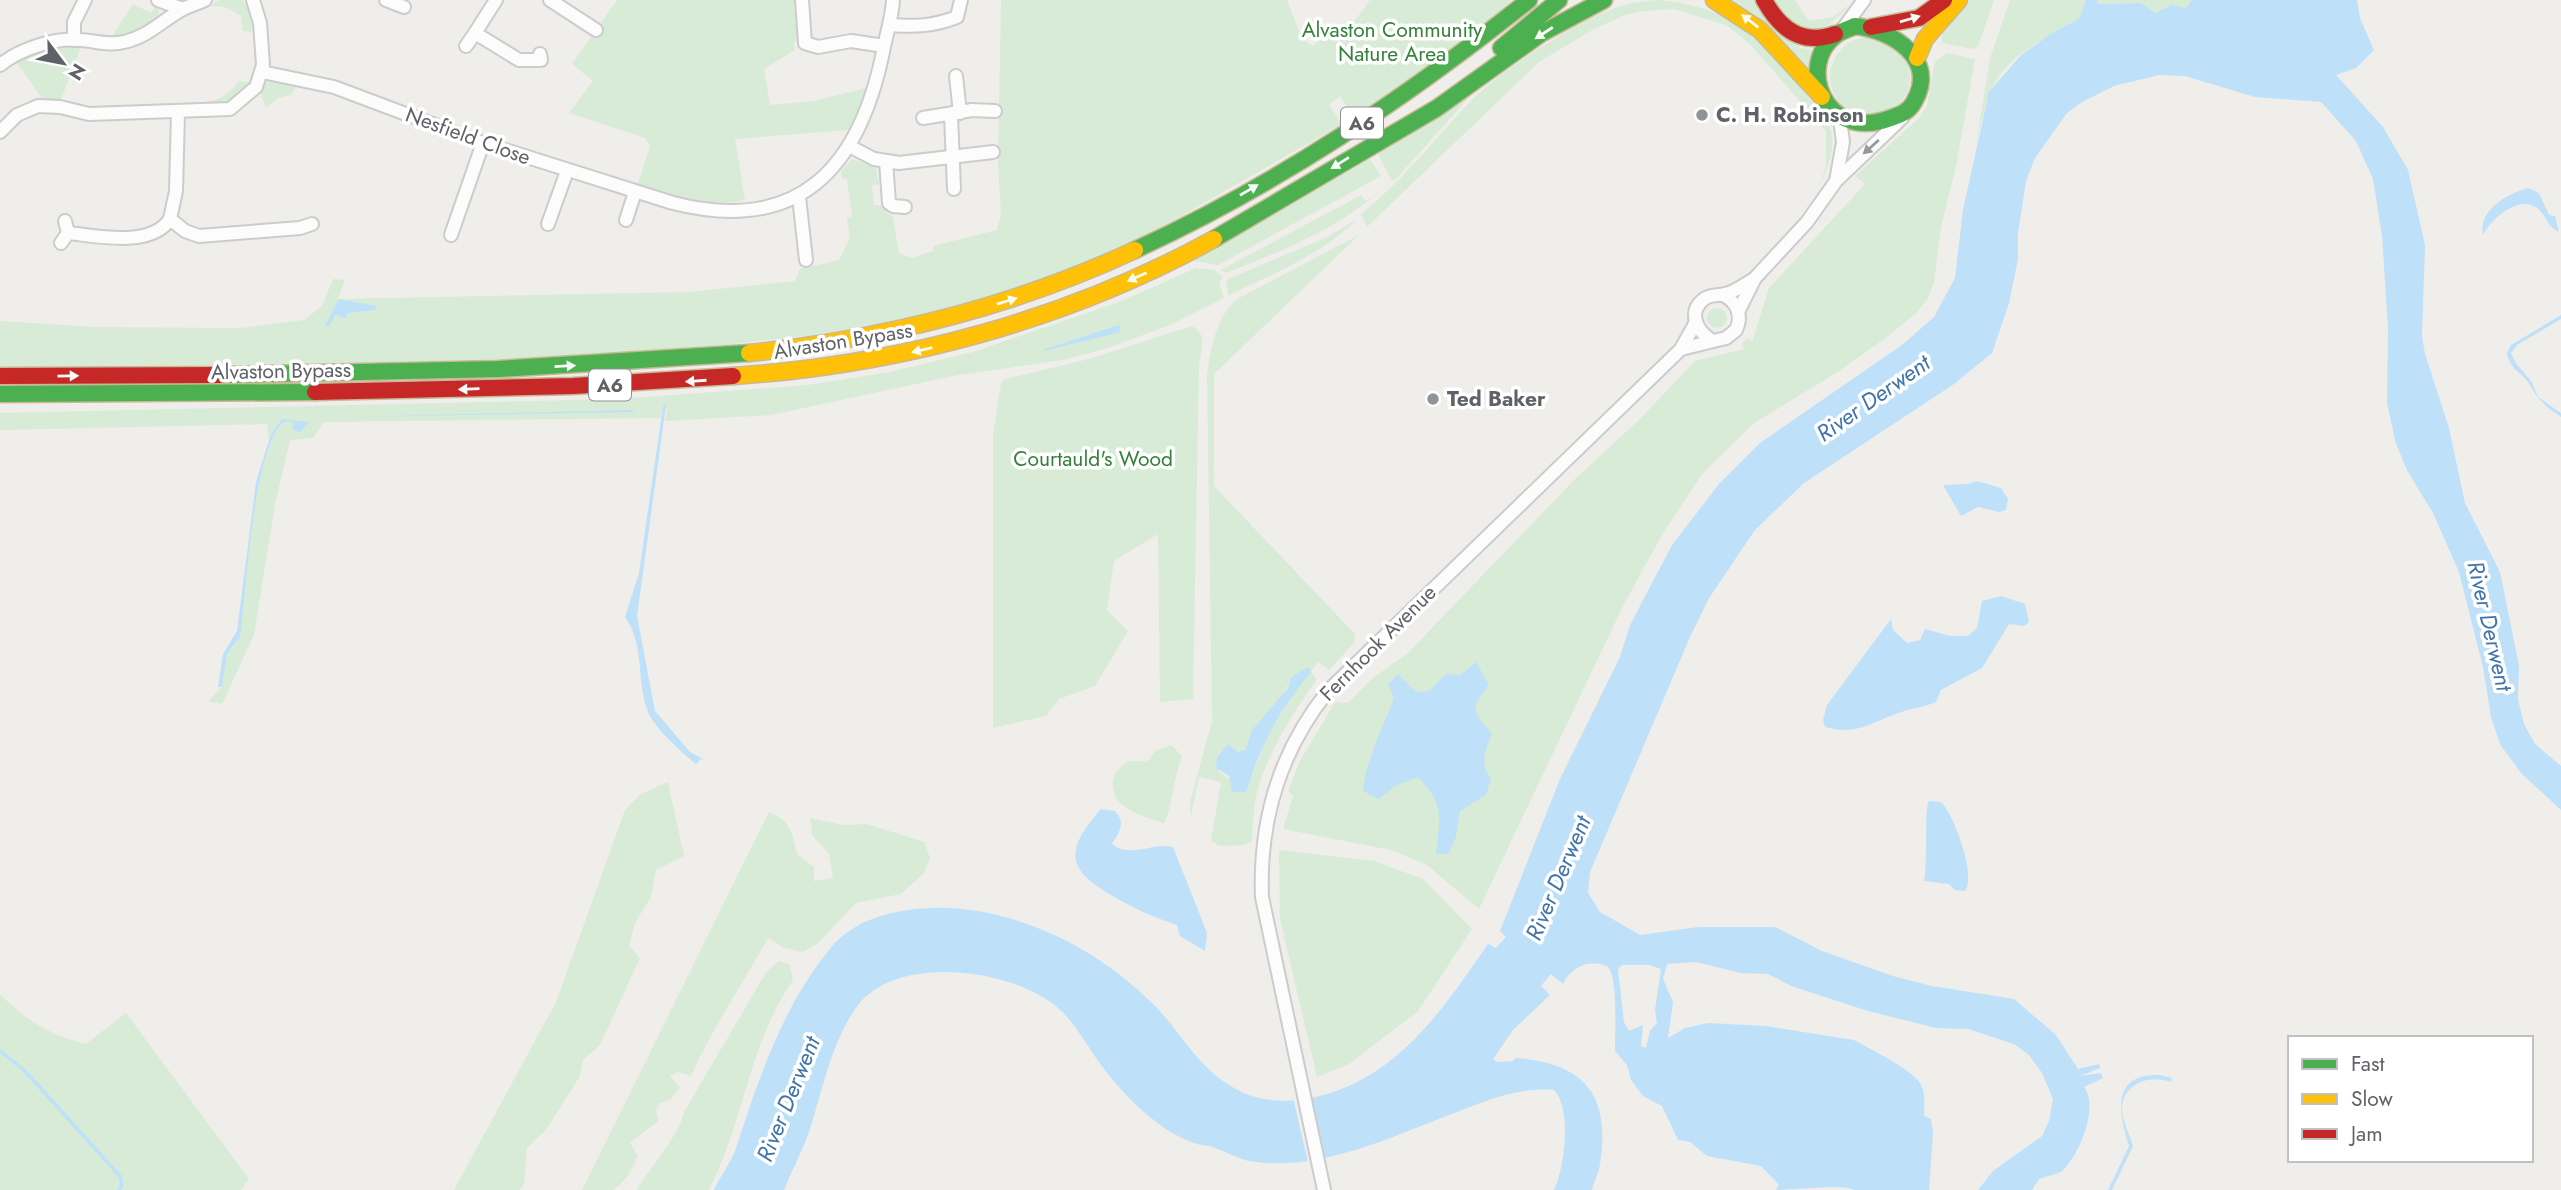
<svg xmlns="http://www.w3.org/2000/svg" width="2561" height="1190" viewBox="0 0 2561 1190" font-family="Jost,sans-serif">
  <rect width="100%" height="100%" fill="#efeeea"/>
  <!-- green -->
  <g fill="#d8ebd6" fill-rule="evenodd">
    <path d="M219,0H243L250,13L252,32L243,31L241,16L225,7L211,6Z"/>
    <path d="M617,0H794L797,39L793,45L795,50L764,69L770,105L813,101L867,88L849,130L735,139L745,200C707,208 674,195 638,184L650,146L645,138L569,113L593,81L572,64Z"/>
    <path d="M1001,0H1287L1302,39L1313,46L1336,23L1340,27L1350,19L1354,22L1370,0H1511L1480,30L1354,118L1340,96L1329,105L1342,124L1129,246L1089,263L951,310L821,334L630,356L310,364L0,367V321L95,327L241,328L304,320L322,306L333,279L345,280L338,299L689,292L795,281L800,269L839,260L850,238L847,218L852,216L847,179H842L841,171L852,159L876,168L879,184L872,185L874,205H885L886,212L893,217L899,253L912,258L933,251V246L997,230L1001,215L998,163Z"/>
    <path d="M1660,0C1736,9 1757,36 1804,92C1813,104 1828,117 1831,131C1836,150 1826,171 1819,188L1826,166V131L1749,43L1726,25L1674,9L1643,11L1625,15L1594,29L1539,62L1367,227L1361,214C1404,180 1435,138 1473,99C1504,68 1582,18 1623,5C1635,2 1648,1 1660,0Z"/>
    <path d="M1732,0H1757L1800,48L1815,50L1813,72Z"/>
    <path d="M1774,0H1795L1809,21L1833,17L1850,4C1816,42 1804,38 1774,0Z"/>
    <path d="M1971,0H1994L1978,46L1973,49L1942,43V35Z"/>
    <path d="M2010,0H2086L2080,19C2050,36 2009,53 1993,86C1985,103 1981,125 1976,144L1990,58Z"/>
    <path d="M2097,0H2192L2186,8L2156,13L2141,3L2097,4Z"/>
    <path d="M133,4L151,13L156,6L159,10L158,21L129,37L110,39Z"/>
    <circle cx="1870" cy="77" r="40"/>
    <path d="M83,42L60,102L44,101L15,60L57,44Z"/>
    <path d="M1947,53L1975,59L1956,166L1941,228L1934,282L1928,299L1916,313L1887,337L1839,371L1753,424L1702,474L1663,533L1623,606L1479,909L1427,865L1391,850L1283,829L1293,796L1288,791L1300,761L1335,702L1348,703L1373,678L1408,653L1575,479L1640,419L1695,361L1744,349L1742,343L1748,338L1752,342L1769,288L1865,184L1855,176L1918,119L1927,106L1935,62Z"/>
    <path d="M273,80L297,85L291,95L278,98L266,108L259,90L265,83Z"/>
    <path d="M239,81L249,82C234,103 219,105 194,108V104C212,104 229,96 239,81Z"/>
    <path d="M1478,87L1396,179L1392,181L1378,154Z"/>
    <path d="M1370,159L1381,176L1218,265L1194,261Z"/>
    <path d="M1379,192C1334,231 1281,251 1226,273L1221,270L1361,195L1366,201Z"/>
    <path d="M1357,219C1322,255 1272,274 1228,296L1226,280L1325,238Z"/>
    <path d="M1359,235L1214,374V486L1355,634L1354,643L1329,670L1318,662L1311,672L1317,679C1293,713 1265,756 1256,797C1253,811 1253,827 1252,841L1245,845L1219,846L1211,840L1221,782L1199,777L1191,816L1190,802L1212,721L1207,375C1211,348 1216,317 1237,299ZM1302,671L1294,692L1266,738L1249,785L1232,792L1231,780L1219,772L1217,757L1228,744L1238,752L1246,749C1255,719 1282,706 1291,677Z"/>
    <path d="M1196,268L1214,270L1223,278L1219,282L1224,298L1170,325L1108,348L1063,360L953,376L771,415L665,421L667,409L663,406L661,418L324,422L313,438L290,440L275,504L254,635L222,704L208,701L222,687L227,654L237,642C244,593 253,455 283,422H309L282,419L269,443L267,424L0,430V413L618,399L808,385L890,372L973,352L1119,302Z"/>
    <circle cx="1717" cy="318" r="10"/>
    <path d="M1192,326C1208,334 1201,349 1199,364L1193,699L1160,702L1158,534L1114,561L1107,610L1128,631L1095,686L1059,699L1046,716L993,728V435L1001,383L1005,379L1089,359Z"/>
    <path d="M1171,745L1182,756C1173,778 1173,807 1164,823C1144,817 1108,807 1113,780C1114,774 1121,765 1127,762C1133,759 1142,763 1149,760L1155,751Z"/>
    <path d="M668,782L684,856L656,870L651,897L635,923L629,946L640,958L600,1045L583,1060L580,1076L546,1130L527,1148L524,1184L519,1190H454L556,1002L625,810L641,794Z"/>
    <path d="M769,812C790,820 793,834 797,854L814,867V881L833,878L829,854L812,835L810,818L844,825L867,824L924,842L930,858L924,873L901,894L856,903L817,944L803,952L784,948L768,938C743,984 712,1028 691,1076L678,1072L670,1076L680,1087L670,1100L660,1103L656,1110L658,1121L630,1143L638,1156L628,1176L614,1190H582Z"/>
    <path d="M1279,850L1374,861L1423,879L1472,929L1418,1011L1349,1064L1317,1077L1280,919Z"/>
    <path d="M779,961L790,965L793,980C749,1043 744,1122 709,1190H637C651,1165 678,1138 684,1112L767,971Z"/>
    <path d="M0,994C25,1020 51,1036 86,1044L126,1013L249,1179L241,1190H0Z"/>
  </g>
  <!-- water -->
  <g fill="#bfe0f9" fill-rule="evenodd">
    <path d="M2086,0H2097V4H2101L2141,3L2156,13L2171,5L2186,8L2192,0H2357L2360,18L2374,50L2356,68L2336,75L2383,127L2408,170L2425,245L2422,336L2425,354L2449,428L2465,503L2500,572L2519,666L2518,699L2524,724L2535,744L2561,766V810L2522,774L2501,746L2491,717L2483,667L2459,572L2433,513L2408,472L2396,444L2387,403L2388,327L2382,236L2373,179L2356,141L2321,102L2255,97L2185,76L2159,75L2114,86L2082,102L2067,113L2035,158L2026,181L2018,233V259L2009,303L1992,353L1954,384L1804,483L1755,530L1709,598L1690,637L1590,872L1588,893L1600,912L1640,935L1698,927H1775L1822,951L1893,976L1932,986L2014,999L2056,1035L2078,1069L2099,1064L2100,1068L2080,1076L2101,1073L2103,1078L2084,1087C2100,1107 2078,1158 2061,1172L2039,1179L2032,1190H1978L1993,1171L2042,1136L2049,1121L2053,1099L2042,1073L2029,1055L2014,1044L1968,1029L1936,1028L1868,1011L1791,986L1768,974L1741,973L1696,962L1667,964L1663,979L1673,1002L1668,1038L1685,1028L1708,1023L1766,1026L1854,1040C1868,1048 1913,1070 1920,1083C1926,1093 1924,1104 1924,1116L1931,1119L1933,1133L1929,1190H1854C1846,1184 1793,1190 1776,1190L1779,1185L1761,1166L1707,1156L1690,1142L1678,1140L1662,1106L1643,1096L1631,1080L1627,1065L1615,1051C1615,1036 1618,978 1608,967C1604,963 1592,963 1586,964C1577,967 1568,973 1563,984L1551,974L1541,986L1550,995L1513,1030L1493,1059L1497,1062L1513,1061L1515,1058C1584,1063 1611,1094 1600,1164C1599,1173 1594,1181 1592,1190H1554C1565,1166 1572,1109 1554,1090C1519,1087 1488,1100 1457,1112C1392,1136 1320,1173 1249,1161C1236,1158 1223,1150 1210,1146C1205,1145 1199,1145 1194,1143C1158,1131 1121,1093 1099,1062C1086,1044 1075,1023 1058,1008C1013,968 893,952 855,1009C830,1046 823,1090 809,1132C802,1151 792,1171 784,1190H714C720,1176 731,1163 736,1148C759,1078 782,1008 829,950C853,919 892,910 930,908C1011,905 1095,946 1152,1003C1179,1029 1195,1064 1229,1085C1255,1102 1286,1104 1316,1097C1398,1078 1443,1009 1488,944L1496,948L1506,937L1500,931L1560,779L1620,657L1630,625L1672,545L1719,484L1760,443L1902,345L1934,317L1955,278L1963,210L1989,92L2021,55L2052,33L2079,19ZM1622,965H1649L1661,969L1655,1010L1657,1023L1650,1031L1646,1048L1641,1046L1643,1025L1629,1031L1624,1022L1618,969Z"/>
    <path d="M2528,188L2539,193L2549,215L2555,216L2559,232C2548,228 2546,215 2537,208C2517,194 2490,221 2483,235C2478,210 2507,194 2528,188Z"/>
    <path d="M339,299L343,300L377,306L375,310L348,313L345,319L336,314L329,326H325Z"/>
    <path d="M2561,315V319L2517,345L2511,353L2516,363L2531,381L2538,397L2561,413V417C2545,406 2539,401 2530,385C2522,372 2509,369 2507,353L2511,345Z"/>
    <path d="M1119,325L1121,332L1043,351L1045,349Z"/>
    <path d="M666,405L637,616L655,711L690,752L705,760L701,759L696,764C683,754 654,727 648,712C636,681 645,644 625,617L639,573L663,406Z"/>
    <path d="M635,410L632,412L347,417Z"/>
    <path d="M282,419L309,422L300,432L293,430V422H283C252,455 247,588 240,637L227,654L222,687H218L223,654L237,631L256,482L271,434Z"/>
    <path d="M1977,481L2001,488L2008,499L2006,510L1999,512L1978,507L1961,516L1943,485L1969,484Z"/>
    <path d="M2001,596L2025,604L2029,622L2024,626L2009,624L1982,668L1941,690L1936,702C1922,708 1907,709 1893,715C1867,725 1853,735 1825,727L1823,720L1827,705L1891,619L1893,630L1907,643L1920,640L1925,629L1950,636H1968L1977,628L1982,601Z"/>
    <path d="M1476,662L1489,685C1469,710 1473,711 1492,734C1485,751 1479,764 1491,778L1486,795L1460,811L1456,837L1448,854H1436C1440,817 1445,805 1418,777L1395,786L1379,799L1363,791C1366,758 1383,729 1394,698L1388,685L1398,674L1416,692L1429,691L1446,674L1461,675Z"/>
    <path d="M1308,667L1311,672C1282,707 1262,741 1249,785L1245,792H1232L1229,776L1216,768L1217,757L1228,744L1238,752L1246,749L1252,730L1288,688L1291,677Z"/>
    <path d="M1929,801L1941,802C1954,814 1977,878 1965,891L1955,890L1949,884L1924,881C1928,864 1924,808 1929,801Z"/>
    <path d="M1101,809L1115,811C1126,823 1120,831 1112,844C1131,859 1153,842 1173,847L1207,933L1205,951L1180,936L1177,925C1153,917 1133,908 1111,895C1065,868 1066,849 1101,809Z"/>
    <path d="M2159,1075L2172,1078L2171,1082C2150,1074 2122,1083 2122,1109C2122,1121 2130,1135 2133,1146L2112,1190H2108L2129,1146C2120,1115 2109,1074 2159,1075Z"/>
  </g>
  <!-- pier -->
  <path fill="#efeeea" d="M1311,1095L1326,1160L1308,1162L1293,1098Z"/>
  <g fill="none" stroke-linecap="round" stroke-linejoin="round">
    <!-- stream -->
    <path stroke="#bfe0f9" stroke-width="3.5" d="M0,1051L24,1070L120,1176L122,1185L119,1190"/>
    <defs>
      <g id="street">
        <path d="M158,0L183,9"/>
        <path d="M386,0L404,7"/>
        <path d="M496,0L475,33L519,60H541L540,54"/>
        <path d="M550,0L596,30"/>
        <path d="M802,0L805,43L818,47L851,41L884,46"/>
        <path d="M890,25C915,27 934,26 957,17L961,0"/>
        <path d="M1842,30L1864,0"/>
        <path d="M74,40V22L85,0"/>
        <path d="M466,46L475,33"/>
        <path d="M0,65C20,49 55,37 81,40C96,41 109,46 124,42C147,37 162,21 181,10C188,6 197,4 205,0"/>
        <path d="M262,72L334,87L483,143L673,203C799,235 859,168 883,52C886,35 892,18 893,0"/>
        <path d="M956,76L960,113"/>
        <path d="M178,112L176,191L170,219L185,231L199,236L300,228L312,224"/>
        <path d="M951,115L954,189"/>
        <path d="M923,118L972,110L995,111"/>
        <path d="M0,132L17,115L38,106L60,107L89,114L230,109L256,87L263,65L260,23L253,0"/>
        <path d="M849,146L874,159L899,163L993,152"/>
        <path d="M886,161L889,203L893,206L905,207"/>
        <path d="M1836,181L1843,142L1840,119"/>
        <path d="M799,197L806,260"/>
        <path d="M626,220L635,192"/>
        <path d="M548,224L567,171"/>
        <path d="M68,233C98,236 151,248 170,219"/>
        <path d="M451,235L483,143"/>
        <path d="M61,243L68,233L65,221"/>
        <path d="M1738,312L1755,278L1807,222L1836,181L1902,118"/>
        <path d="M1711,340C1697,331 1687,312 1704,299C1711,294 1717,296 1725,294C1735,292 1745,284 1754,279"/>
        <path d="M1681,349L1726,338L1736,330C1743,315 1737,302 1723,295"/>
        <path d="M1324,1190L1262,897C1259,820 1279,752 1328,691L1681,349L1696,322"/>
      </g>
      <g id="fast">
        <path d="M1855,26C1892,30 1939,59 1914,102C1908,113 1899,115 1888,119C1824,141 1796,65 1836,35C1841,31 1849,29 1855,26Z"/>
        <path d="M1501,48L1559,0"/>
        <path d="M1214,239L1437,108L1542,33L1604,0"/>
        <path d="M1135,250C1278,184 1406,98 1529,0"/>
        <path d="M223,375L498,369L749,353"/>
        <path d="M0,394L315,392"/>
      </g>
      <g id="slow">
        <path d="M1714,0L1760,30L1822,97"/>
        <path d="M1917,58L1925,39L1959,0"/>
        <path d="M749,353C882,339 1013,307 1135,250"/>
        <path d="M733,376C900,365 1067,320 1214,239"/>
      </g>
      <g id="jam">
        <path d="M1764,0C1780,29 1802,46 1835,34"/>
        <path d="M1871,27L1919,18L1944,0"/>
        <path d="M0,376L223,375"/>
        <path d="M315,392L573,386L733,376"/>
      </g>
    </defs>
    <!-- street casing -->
    <use href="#street" stroke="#cbcccc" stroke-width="16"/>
    <!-- fast casing -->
    <use href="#fast" stroke="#c8b996" stroke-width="19"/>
    <!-- slow casing -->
    <use href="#slow" stroke="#c8b996" stroke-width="19"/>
    <!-- jam casing -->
    <use href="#jam" stroke="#c8b996" stroke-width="19"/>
    <!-- street -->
    <use href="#street" stroke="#fdfcfc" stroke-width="12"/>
    <!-- fast -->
    <use href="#fast" stroke="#4caf50" stroke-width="16"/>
    <!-- slow -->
    <use href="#slow" stroke="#ffc107" stroke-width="16"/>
    <!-- jam -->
    <use href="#jam" stroke="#c62828" stroke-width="16"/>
  </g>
  <!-- one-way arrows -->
  <defs><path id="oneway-solid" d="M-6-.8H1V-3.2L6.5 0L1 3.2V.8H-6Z" transform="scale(1.75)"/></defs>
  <g fill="#f6fbf6">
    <use href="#oneway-solid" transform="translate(1910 19) rotate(-16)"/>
    <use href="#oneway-solid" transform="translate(1750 21) rotate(-142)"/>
    <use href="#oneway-solid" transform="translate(1544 33) rotate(147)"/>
    <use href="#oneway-solid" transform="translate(1340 163) rotate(148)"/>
    <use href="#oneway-solid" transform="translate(1249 190) rotate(-30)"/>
    <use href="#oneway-solid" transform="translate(1137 277) rotate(156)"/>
    <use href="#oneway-solid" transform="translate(1007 301) rotate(-17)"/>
    <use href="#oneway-solid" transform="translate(922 350) rotate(167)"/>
    <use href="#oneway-solid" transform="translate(565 366) rotate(-3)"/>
    <use href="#oneway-solid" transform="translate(68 376) rotate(-1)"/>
    <use href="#oneway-solid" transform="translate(696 381) rotate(176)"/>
    <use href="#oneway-solid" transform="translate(469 389) rotate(178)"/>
  </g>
  <use fill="#96999c" href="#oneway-solid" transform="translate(1871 147) rotate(138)"/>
  <!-- markers -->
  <g fill="#919496" stroke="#fff" stroke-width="2.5">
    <circle cx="1702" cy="115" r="7"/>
    <circle cx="1433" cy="399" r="7"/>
  </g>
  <g text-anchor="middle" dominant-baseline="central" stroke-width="7" stroke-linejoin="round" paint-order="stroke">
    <!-- shield labels -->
    <g fill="#fff" stroke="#8f9295" stroke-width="2">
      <rect x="1341" y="107.5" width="42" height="31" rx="5"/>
      <rect x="589" y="369.5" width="42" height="31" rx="5"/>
    </g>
    <g font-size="19" font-weight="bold" fill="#5f6368">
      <text x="1362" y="123">A6</text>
      <text x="610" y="385">A6</text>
    </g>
    <!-- park labels -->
    <g font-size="21" fill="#348238" stroke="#fff">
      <text x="1392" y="30">Alvaston Community<tspan x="1392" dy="24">Nature Area</tspan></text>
      <text x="1093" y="459">Courtauld's Wood</text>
    </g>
    <!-- poi labels -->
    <g font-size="21" font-weight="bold" fill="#5f6368" stroke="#fff" text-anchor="start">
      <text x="1716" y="115">C. H. Robinson</text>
      <text x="1447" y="399">Ted Baker</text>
    </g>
    <!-- street labels -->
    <g font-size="21" fill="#5f6368" stroke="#fff">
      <text transform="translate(468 136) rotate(20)">Nesfield Close</text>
      <text transform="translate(843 341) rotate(-9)">Alvaston Bypass</text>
      <text transform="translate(281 371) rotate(-1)">Alvaston Bypass</text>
      <text transform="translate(1378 643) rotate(-45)">Fernhook Avenue</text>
    </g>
    <!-- water labels -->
    <g font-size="23" font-style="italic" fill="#4174aa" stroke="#fff">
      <text transform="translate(1873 398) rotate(-35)">River Derwent</text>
      <text transform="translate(2490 626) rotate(77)">River Derwent</text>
      <text transform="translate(1558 878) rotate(-67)">River Derwent</text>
      <text transform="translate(788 1099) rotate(-68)">River Derwent</text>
    </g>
  </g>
  <!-- legend -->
  <rect x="2288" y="1036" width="245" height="126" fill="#ffffff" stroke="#bfc1c3" stroke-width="2"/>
  <rect x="2302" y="1059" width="35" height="10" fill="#4caf50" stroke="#bfc1c3" stroke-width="2"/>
  <text x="2351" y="1071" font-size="21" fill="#5f6368">Fast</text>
  <rect x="2302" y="1094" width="35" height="10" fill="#ffc107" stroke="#bfc1c3" stroke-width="2"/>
  <text x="2351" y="1106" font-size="21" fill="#5f6368">Slow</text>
  <rect x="2302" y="1129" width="35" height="10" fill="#c62828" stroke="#bfc1c3" stroke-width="2"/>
  <text x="2351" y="1141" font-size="21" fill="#5f6368">Jam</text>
  <!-- north arrow -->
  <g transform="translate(63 63) rotate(122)" stroke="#ffffff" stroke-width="5" paint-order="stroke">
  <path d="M0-5L12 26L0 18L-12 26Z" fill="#5f6368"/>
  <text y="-10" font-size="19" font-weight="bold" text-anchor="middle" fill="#5f6368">N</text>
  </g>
</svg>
